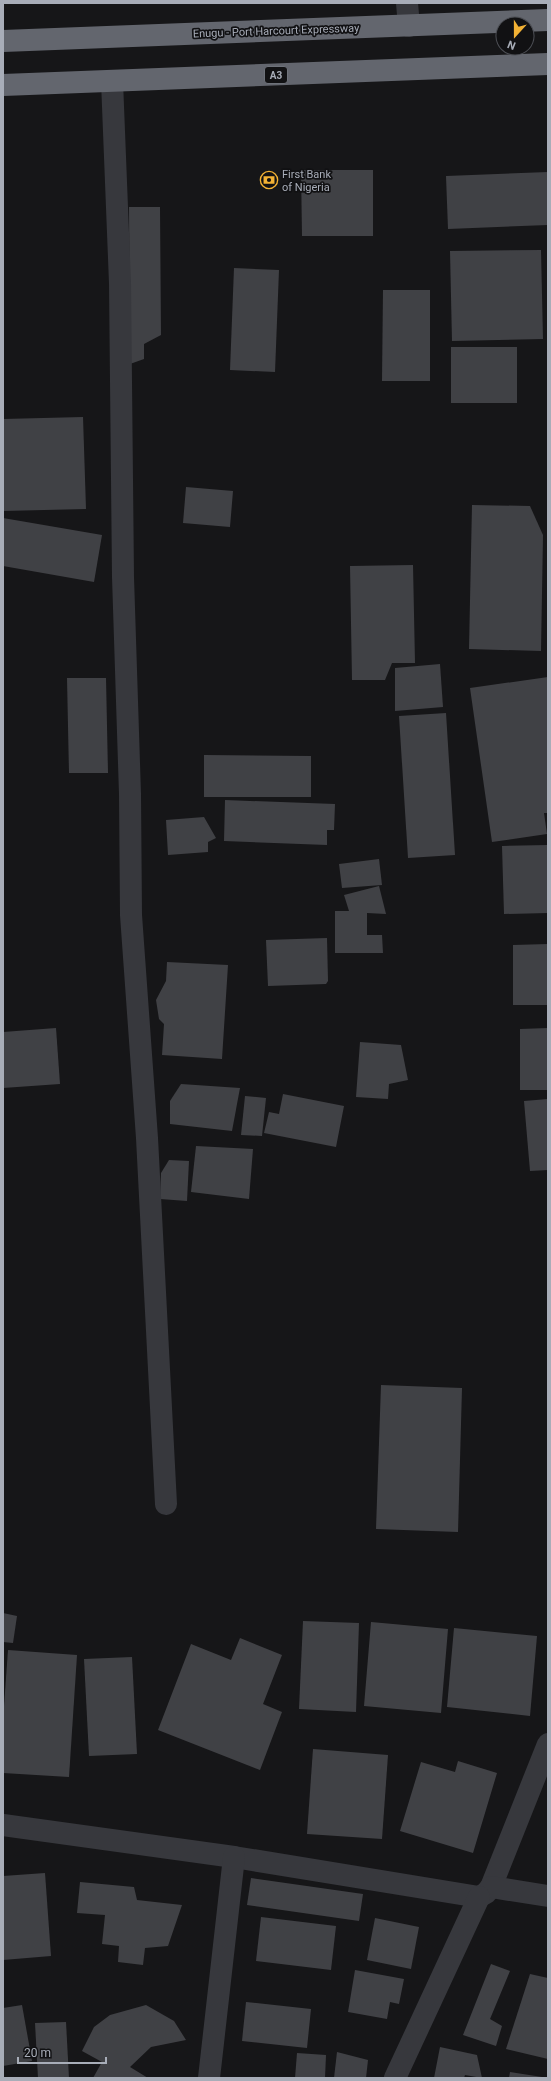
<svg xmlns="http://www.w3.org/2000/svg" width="551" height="2081" viewBox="0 0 551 2081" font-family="Roboto,sans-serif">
  <rect width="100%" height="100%" fill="#161618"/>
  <!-- building -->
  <g fill="#404145">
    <path d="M301,170H373V236H302Z"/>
    <path d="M548,172V225L448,229L446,176Z"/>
    <path d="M129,207H160L161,335L144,344V359L130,364Z"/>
    <path d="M541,250L543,339L452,341L450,251Z"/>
    <path d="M234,268L279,270L275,372L230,370Z"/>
    <path d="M383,290H430V381H382Z"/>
    <rect x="451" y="347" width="66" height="56"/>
    <path d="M83,417L86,509L3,511V419Z"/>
    <path d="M186,487L233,491L230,527L183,523Z"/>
    <path d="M472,505L530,506L543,535L541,651L469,649Z"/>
    <path d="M3,518L102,535L94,582L3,566Z"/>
    <path d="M413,565L415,663H392L385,680H352L350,566Z"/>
    <path d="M440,664L443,707L395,711V668Z"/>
    <path d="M548,677V813H544L547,834L492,842L470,688Z"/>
    <path d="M67,678H106L108,773H69Z"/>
    <path d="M446,713L455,855L408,858L399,716Z"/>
    <path d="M204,755L311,756V797H204Z"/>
    <path d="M225,800L335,804L334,830H327V845L224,841Z"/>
    <path d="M204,817L216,838L208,842V852L168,855L166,820Z"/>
    <path d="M548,845V913L504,914L502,846Z"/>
    <path d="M379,859L382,885L342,888L339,864Z"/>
    <path d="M379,886L386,914L367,913V935H382L383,953H335V911H349L344,895Z"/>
    <path d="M327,938L328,981L326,984L268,986L266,940Z"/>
    <path d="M548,944V1005H513V945Z"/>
    <path d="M167,962L228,965L222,1059L162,1055L164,1024L159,1019L156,1000L166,981Z"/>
    <path d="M56,1028L60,1084L3,1088V1032Z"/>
    <path d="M548,1028V1090H520V1029Z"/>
    <path d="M360,1042L401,1045L408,1080L389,1084L388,1099L356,1097Z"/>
    <path d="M181,1084L240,1088L232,1131L170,1124V1101Z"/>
    <path d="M283,1094L344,1106L336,1147L264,1133L269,1112L279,1114Z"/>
    <path d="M245,1096L266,1098L262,1136L241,1135Z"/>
    <path d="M548,1099V1170L530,1171L524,1101Z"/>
    <path d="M196,1146L253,1149L249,1199L191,1192Z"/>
    <path d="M169,1160L189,1161L187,1201L160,1199L161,1173Z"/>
    <path d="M381,1385L462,1388L458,1532L376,1529Z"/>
    <path d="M3,1613L17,1616L13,1643L3,1642Z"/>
    <path d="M303,1621L359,1623L356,1712L299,1709Z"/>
    <path d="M371,1622L448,1629L441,1713L364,1706Z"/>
    <path d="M454,1628L537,1636L530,1716L447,1707Z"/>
    <path d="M240,1638L282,1655L263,1704L282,1712L260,1770L158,1730L191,1644L231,1660Z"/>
    <path d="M8,1650L77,1655L69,1777L3,1773V1720Z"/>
    <path d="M132,1657L137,1754L89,1756L84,1659Z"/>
    <path d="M313,1749L388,1755L382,1839L307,1834Z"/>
    <path d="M458,1761L497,1773L473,1853L400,1831L421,1762L455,1772Z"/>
    <path d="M45,1873L51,1956L3,1960V1876Z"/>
    <path d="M251,1878L363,1894L359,1921L247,1905Z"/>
    <path d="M80,1882L134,1887L137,1900L182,1905L168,1946L145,1948L143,1965L118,1962L119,1946L102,1944L105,1915L77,1913Z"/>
    <path d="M261,1917L336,1926L331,1970L256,1961Z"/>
    <path d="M375,1918L419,1927L411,1969L367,1960Z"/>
    <path d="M491,1964L510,1971L490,2019L502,2026L496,2046L463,2035Z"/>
    <path d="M355,1970L404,1979L399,2004L390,2002L387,2019L348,2012Z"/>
    <path d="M530,1974L548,1978V2059L506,2049Z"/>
    <path d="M246,2002L311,2009L307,2048L242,2041Z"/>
    <path d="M22,2005L32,2061L3,2066V2008Z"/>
    <path d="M146,2005L174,2021L186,2040L151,2047L130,2067L148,2078H93L102,2062L82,2051L94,2027L110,2015Z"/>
    <path d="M66,2022L69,2078H38L35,2023Z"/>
    <path d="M440,2047L477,2055L482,2078L465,2075L464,2078H434Z"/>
    <path d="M337,2052L368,2060L366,2078H334Z"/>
    <path d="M297,2053L326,2055L325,2078H295Z"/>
    <path d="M510,2072L542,2077V2078H509Z"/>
  </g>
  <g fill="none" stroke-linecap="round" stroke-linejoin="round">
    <!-- minor -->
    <g stroke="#37383d" stroke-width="22">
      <path d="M407,3L409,26"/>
      <path d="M112,81L120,283L123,577L130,794L131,915L147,1138L166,1504"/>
      <path d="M3,1825L234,1857L479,1897L486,1893L491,1887L548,1744"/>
      <path d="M491,1887L548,1896"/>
      <path d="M209,2078L234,1857"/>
      <path d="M395,2078L479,1897"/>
    </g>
    <!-- highway -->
    <g stroke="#63666e" stroke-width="22">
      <path d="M3,41L548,20"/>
      <path d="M3,85L548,64"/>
    </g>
  </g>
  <!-- icons -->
  <defs>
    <symbol id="bank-ring" viewBox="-11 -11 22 22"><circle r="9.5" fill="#111113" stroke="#f2b134" stroke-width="1.5"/><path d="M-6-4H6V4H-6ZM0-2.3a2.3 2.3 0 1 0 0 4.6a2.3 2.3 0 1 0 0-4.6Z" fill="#f2b134"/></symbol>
  </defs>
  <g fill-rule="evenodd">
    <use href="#bank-ring" x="259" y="170" width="20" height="20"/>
  </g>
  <g text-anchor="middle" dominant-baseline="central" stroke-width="3.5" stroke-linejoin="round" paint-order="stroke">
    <!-- shield labels -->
    <rect fill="#111113" stroke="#7b7e86" stroke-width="1" x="265" y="67" width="22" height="16" rx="3"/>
    <g font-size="10" font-weight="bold" fill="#a8adb8">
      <text x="276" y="75">A3</text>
    </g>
    <!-- street labels -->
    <g font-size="11" fill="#a8adb8" stroke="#111113">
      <text transform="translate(276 31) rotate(-2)">Enugu - Port Harcourt Expressway</text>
    </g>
    <!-- poi labels -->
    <g font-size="11" fill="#a8adb8" stroke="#111113" text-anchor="start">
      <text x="282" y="174">First Bank<tspan x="282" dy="13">of Nigeria</tspan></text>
    </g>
  </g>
  <!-- border -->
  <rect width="551" height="2081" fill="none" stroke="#a8adb8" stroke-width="8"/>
  <!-- north arrow -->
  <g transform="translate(515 36) rotate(201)"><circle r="19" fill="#111113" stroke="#4d4f55"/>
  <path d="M0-3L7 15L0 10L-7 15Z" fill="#f2b134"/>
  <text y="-6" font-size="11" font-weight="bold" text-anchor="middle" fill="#a8adb8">N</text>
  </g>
  <!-- scale -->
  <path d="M18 2057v6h88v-6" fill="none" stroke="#a8adb8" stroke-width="2"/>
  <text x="24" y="2057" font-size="12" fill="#a8adb8" stroke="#111113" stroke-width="3" paint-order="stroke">20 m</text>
</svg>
